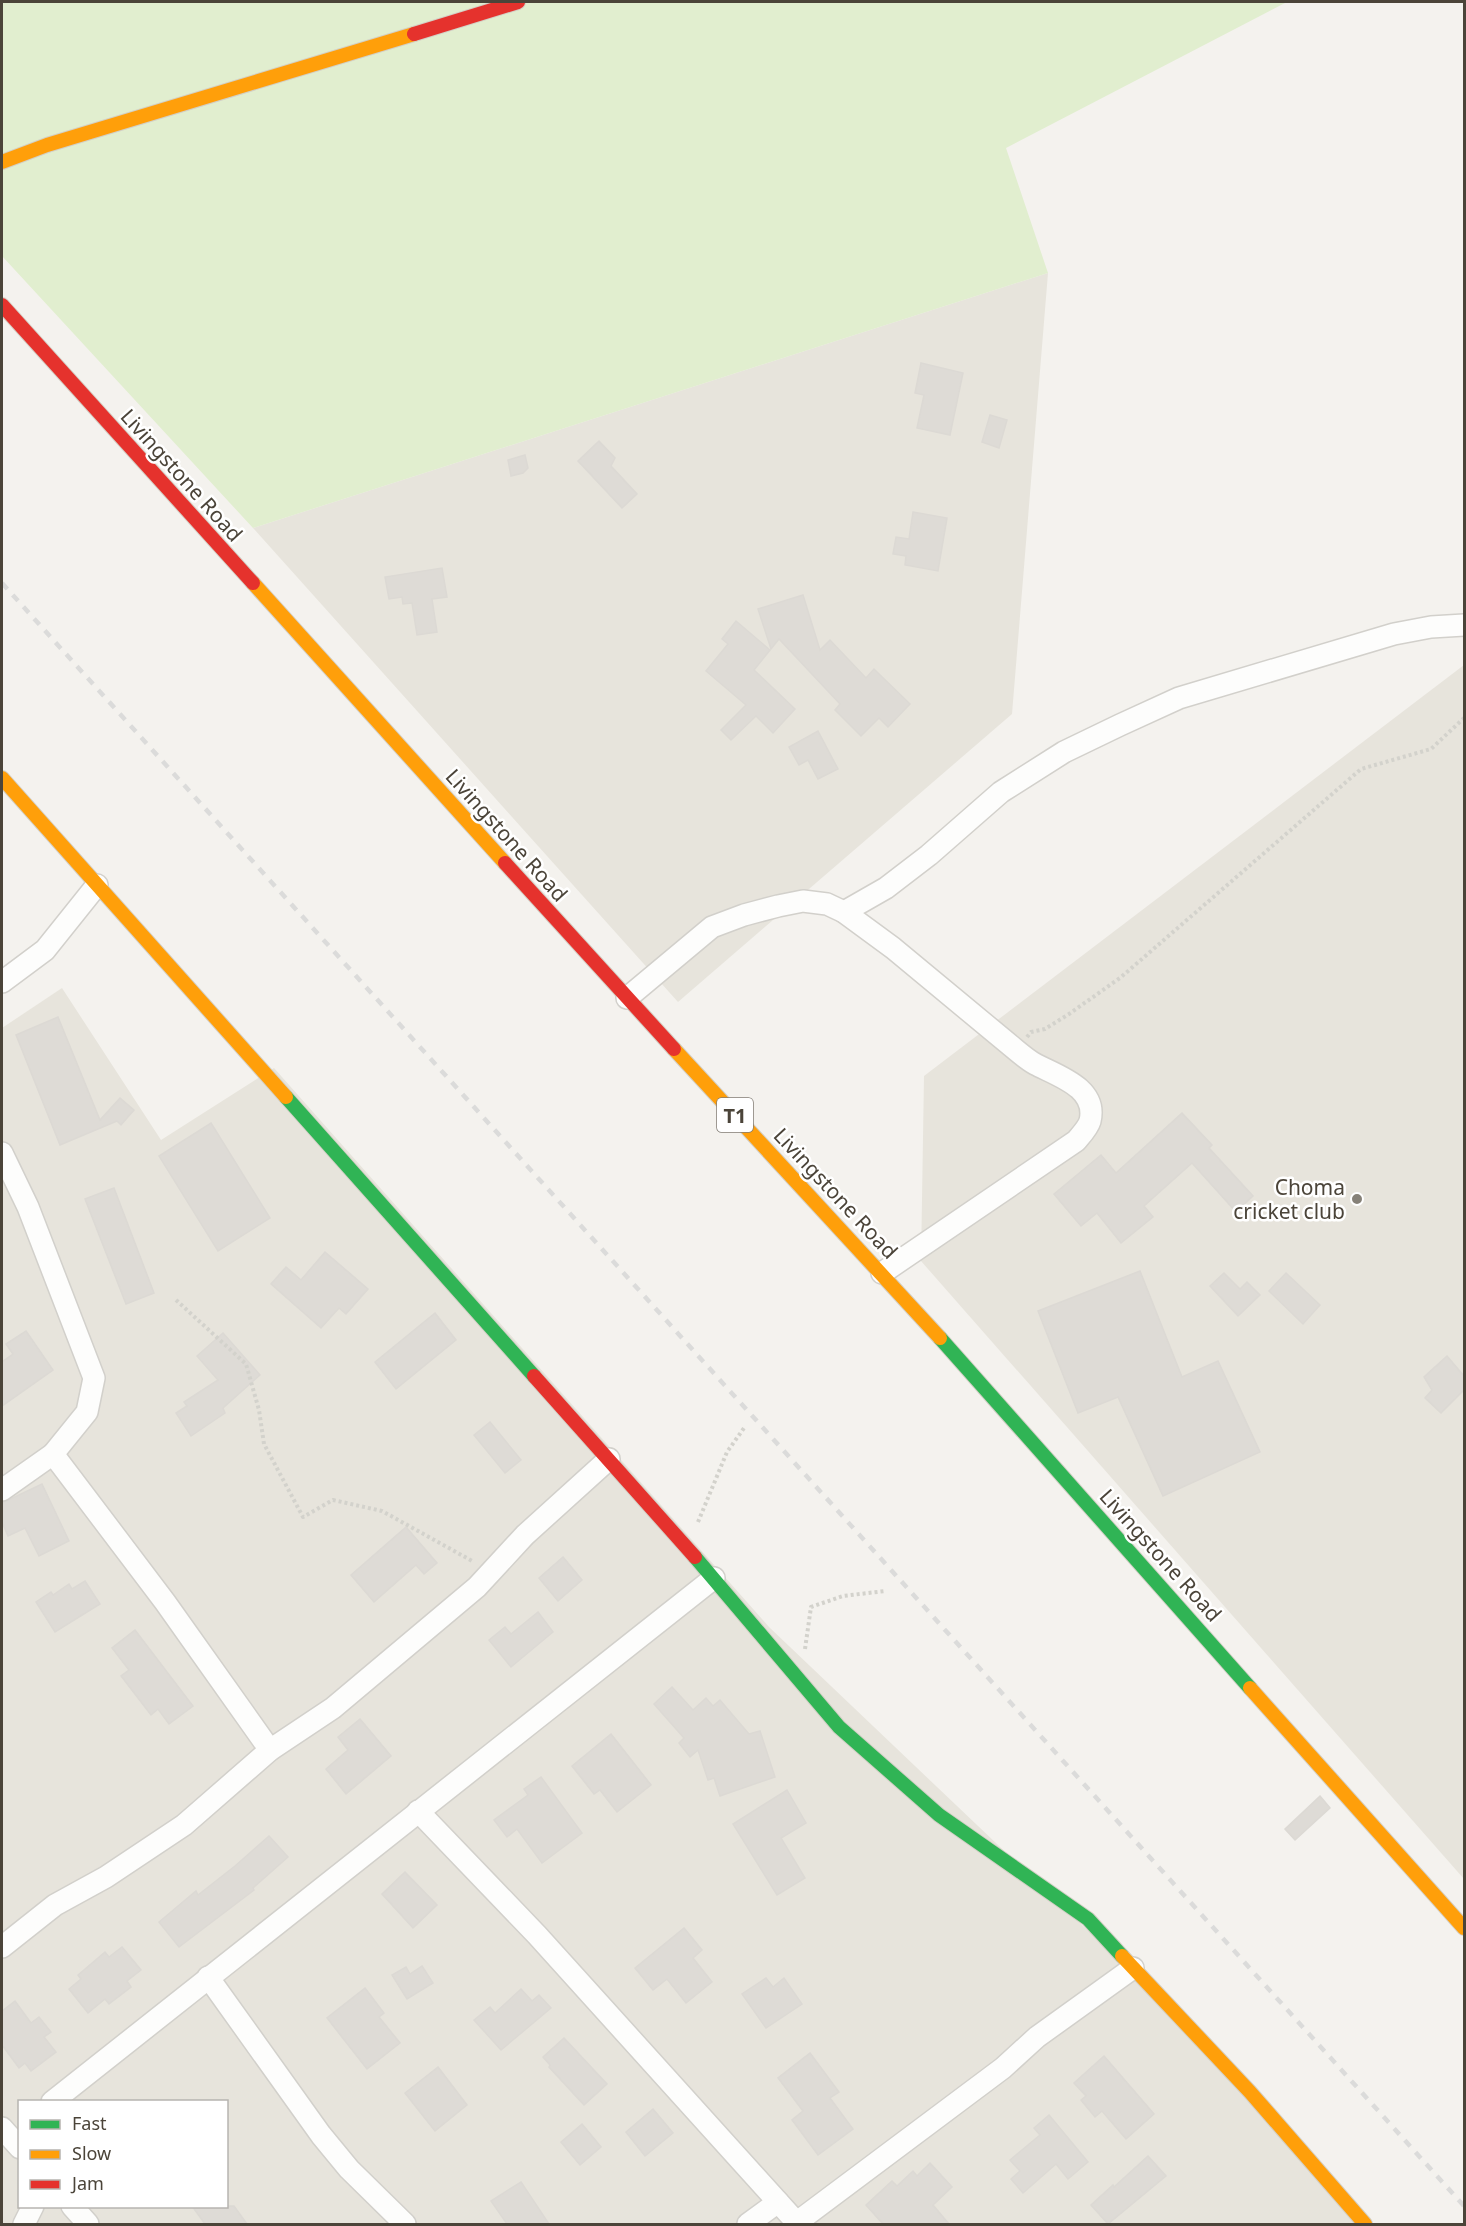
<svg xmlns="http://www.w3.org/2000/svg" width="1466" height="2226" viewBox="0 0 1466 2226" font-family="'Noto Sans',sans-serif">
  <rect width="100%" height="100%" fill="#f4f2ee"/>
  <!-- residential -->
  <g fill="#e7e4dc" fill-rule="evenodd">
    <path d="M1048,273L1012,714L678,1002L253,528Z"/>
    <path d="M1464,665V1879L921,1261L924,1076Z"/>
    <path d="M62,988L161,1140L274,1068L769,1627L1271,2105L1371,2224H2V1028ZM20,2102H226V2206H20Z"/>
  </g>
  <!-- green -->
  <path fill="#e1eecf" d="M2,2H1287L1006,148L1048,273L253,528L2,256Z"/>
  <!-- building -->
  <g fill="#dedbd6" stroke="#dcd9d4" stroke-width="1.5">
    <path d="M921,363L963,373L950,435L917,428L924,395L915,393Z"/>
    <path d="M990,415L1007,420L999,448L982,442Z"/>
    <path d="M599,441L615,458L611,466L637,494L622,508L578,461Z"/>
    <path d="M525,455L528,468L523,473L511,476L508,460Z"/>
    <path d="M913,512L947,518L938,571L905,565L906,556L893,554L896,537L909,539Z"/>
    <path d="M442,568L447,597L432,599L437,632L417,635L412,603L403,604L402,597L389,599L385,577Z"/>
    <path d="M803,595L820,650L830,640L866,678L874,669L910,704L888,727L879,718L861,736L835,710L840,704L779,639L771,649L758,609Z"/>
    <path d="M736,621L770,650L754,670L795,709L773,733L756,716L731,740L721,730L746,705L706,671L728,644L722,639Z"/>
    <path d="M818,731L838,769L818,779L808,760L799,765L789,747Z"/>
    <path d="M58,1017L100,1120L120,1098L134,1110L121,1125L117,1121L60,1145L16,1035Z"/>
    <path d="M1182,1113L1212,1145L1209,1148L1253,1196L1236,1212L1192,1163L1144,1206L1153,1217L1121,1243L1097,1213L1081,1226L1054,1194L1101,1155L1116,1173Z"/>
    <path d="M211,1123L270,1218L218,1251L159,1156Z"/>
    <path d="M114,1188L154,1293L126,1304L85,1199Z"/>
    <path d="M325,1252L368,1289L346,1314L339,1308L321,1328L271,1284L286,1267L301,1280Z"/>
    <path d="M1140,1271L1182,1377L1218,1361L1260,1452L1163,1496L1118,1397L1078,1413L1038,1311Z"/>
    <path d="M1224,1273L1240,1289L1247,1282L1260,1295L1238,1316L1210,1286Z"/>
    <path d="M1286,1273L1320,1305L1303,1324L1269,1291Z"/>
    <path d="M435,1313L456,1340L396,1389L375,1362Z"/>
    <path d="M26,1331L53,1370L2,1406V1362L13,1354L6,1344Z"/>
    <path d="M223,1333L260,1375L223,1408L225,1413L191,1436L176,1413L187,1406L184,1402L218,1380L197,1356Z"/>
    <path d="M1447,1356L1464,1376V1390L1441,1413L1425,1398L1432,1390L1424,1377Z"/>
    <path d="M490,1422L521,1460L505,1473L474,1435Z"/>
    <path d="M42,1484L69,1541L39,1556L25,1528L8,1536L2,1522V1503Z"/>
    <path d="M406,1527L437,1563L424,1574L416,1565L374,1602L351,1575Z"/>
    <path d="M563,1557L582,1580L558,1601L539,1578Z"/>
    <path d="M85,1581L100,1604L55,1632L36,1602L51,1592L53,1595L69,1584L72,1589Z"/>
    <path d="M538,1612L553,1632L511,1667L489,1640L505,1627L511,1634Z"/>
    <path d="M135,1630L193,1706L169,1724L158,1709L151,1715L121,1676L129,1670L112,1648Z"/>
    <path d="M672,1687L693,1710L706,1698L713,1706L720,1700L749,1734L760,1731L775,1777L720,1796L714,1778L708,1780L698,1750L690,1757L679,1743L684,1738L654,1704Z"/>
    <path d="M360,1719L391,1756L346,1794L326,1769L348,1750L338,1737Z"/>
    <path d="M611,1734L651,1785L617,1812L600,1790L594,1794L572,1766Z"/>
    <path d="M541,1777L582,1833L542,1863L517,1829L507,1837L494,1820L528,1795L524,1789Z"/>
    <path d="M787,1790L806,1823L781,1838L805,1878L777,1895L733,1824Z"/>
    <path d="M1320,1796L1330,1808L1295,1840L1285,1829Z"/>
    <path d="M269,1836L288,1857L253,1888L254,1890L179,1947L159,1922L196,1891L198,1895L235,1866Z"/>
    <path d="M405,1872L437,1905L413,1928L382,1894Z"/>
    <path d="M684,1928L702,1950L693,1958L712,1982L686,2003L667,1979L653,1990L635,1968Z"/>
    <path d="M122,1947L141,1970L127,1981L131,1987L109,2004L105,1999L88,2013L69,1989L81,1979L78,1975L105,1952L109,1957Z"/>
    <path d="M422,1966L433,1983L407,1999L392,1975L406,1967L410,1974Z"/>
    <path d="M766,1978L773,1987L784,1978L802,2004L766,2028L742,1994Z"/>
    <path d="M365,1988L384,2013L379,2017L400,2043L367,2069L327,2018Z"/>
    <path d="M521,1989L532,2001L539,1995L551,2008L501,2050L474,2020L490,2007L495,2013Z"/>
    <path d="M15,2001L31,2023L39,2017L51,2032L44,2037L56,2052L31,2071L25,2063L19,2068L2,2045V2011Z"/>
    <path d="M564,2038L607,2084L584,2105L549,2067L550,2065L543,2057Z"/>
    <path d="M810,2053L839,2092L830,2098L853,2129L818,2155L792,2120L803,2111L778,2078Z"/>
    <path d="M1104,2056L1154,2114L1126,2139L1102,2111L1095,2117L1081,2100L1086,2096L1074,2083Z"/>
    <path d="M438,2067L467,2105L435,2131L405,2093Z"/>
    <path d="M653,2109L673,2133L645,2156L626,2132Z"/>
    <path d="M1049,2115L1088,2162L1068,2179L1056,2164L1023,2193L1011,2179L1020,2171L1010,2160L1040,2135L1034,2128Z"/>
    <path d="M582,2124L601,2147L580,2165L561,2142Z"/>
    <path d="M1148,2156L1166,2176L1108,2224L1091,2205L1113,2185L1114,2187Z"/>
    <path d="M930,2163L952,2187L933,2205L949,2224H883L866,2205L892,2181L897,2186L913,2171L917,2176Z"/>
    <path d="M521,2182L549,2224H507L491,2201Z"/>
    <path d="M192,2206H234L247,2224H205Z"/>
  </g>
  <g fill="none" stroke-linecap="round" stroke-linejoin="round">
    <defs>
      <g id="street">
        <path d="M844,912L886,888L929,855L1001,792L1064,752L1120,725L1179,698L1394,634L1431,627L1464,625"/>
        <path d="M2,982L45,950L97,885"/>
        <path d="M627,998L712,927L744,915L778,906L803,901L827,904L844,912L893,948L1016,1050C1022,1055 1028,1060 1035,1064C1058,1076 1098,1088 1090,1121C1088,1128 1081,1135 1076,1141L882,1273"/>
        <path d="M2,1153L28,1207L94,1378L87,1412L53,1454"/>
        <path d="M2,1490L53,1454L165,1602L270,1750"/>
        <path d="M418,1811L537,1935L798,2224"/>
        <path d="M2,1947L55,1905L106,1877L184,1825L270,1750L333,1708L477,1587L525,1535L609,1459"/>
        <path d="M208,1977L321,2135L349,2169L405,2224"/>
        <path d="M52,2102L714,1578"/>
        <path d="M2,2128L20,2148"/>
        <path d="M72,2206L88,2224"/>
        <path d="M796,2223L1003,2068L1037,2037L1133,1968"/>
        <path d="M24,2224L33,2206"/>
        <path d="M748,2224L778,2202"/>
      </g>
      <g id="fast">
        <path d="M286,1097L534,1376"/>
        <path d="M940,1338L1250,1688"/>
        <path d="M695,1557L839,1727L939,1815L1088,1919L1122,1956"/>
      </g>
      <g id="slow">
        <path d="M2,162L47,145L414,34"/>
        <path d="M253,583L505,863"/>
        <path d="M2,778L286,1097"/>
        <path d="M674,1049L940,1338"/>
        <path d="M1250,1688L1464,1928"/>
        <path d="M1122,1956L1250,2092L1365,2224"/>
      </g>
      <g id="jam">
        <path d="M414,34L518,2"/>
        <path d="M2,305L253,583"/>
        <path d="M505,863L674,1049"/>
        <path d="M534,1376L695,1557"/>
      </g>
    </defs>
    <!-- street casing -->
    <use href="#street" stroke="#d2d0cb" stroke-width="24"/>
    <!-- fast casing -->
    <use href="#fast" stroke="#d3cfc5" stroke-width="16"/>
    <!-- slow casing -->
    <use href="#slow" stroke="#d3cfc5" stroke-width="16"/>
    <!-- jam casing -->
    <use href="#jam" stroke="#d3cfc5" stroke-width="16"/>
    <!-- path -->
    <g stroke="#d3d2cc" stroke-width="4" stroke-dasharray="3 3" stroke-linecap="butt">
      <path d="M1027,1037L1031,1032L1045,1029L1069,1014L1120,978L1361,769L1431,749L1464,718"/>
      <path d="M176,1300L246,1364L259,1410L264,1444L303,1517L333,1500L382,1511L474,1562"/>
      <path d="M698,1522L727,1452L744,1428"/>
      <path d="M805,1649L811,1607L843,1596L885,1591"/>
    </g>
    <!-- street -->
    <use href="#street" stroke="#fdfdfc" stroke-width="21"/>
    <!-- fast -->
    <use href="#fast" stroke="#30b455" stroke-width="14"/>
    <!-- slow -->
    <use href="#slow" stroke="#ff9f0a" stroke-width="14"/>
    <!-- jam -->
    <use href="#jam" stroke="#e5322d" stroke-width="14"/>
    <!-- rail -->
    <path stroke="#dbdbda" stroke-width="4.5" stroke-dasharray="8 8" stroke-linecap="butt" d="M2,583L1464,2206"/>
  </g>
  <!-- markers -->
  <circle fill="#868178" stroke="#fff" stroke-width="2" cx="1357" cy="1199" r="6"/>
  <g text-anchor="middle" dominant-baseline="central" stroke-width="5" stroke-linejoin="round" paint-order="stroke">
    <!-- shield labels -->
    <rect fill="#fff" stroke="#817c74" stroke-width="1.5" x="717" y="1098" width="36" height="34" rx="4.5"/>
    <g font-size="20" font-weight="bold" fill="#4b4439">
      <text x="735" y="1115">T1</text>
    </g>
    <!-- street labels -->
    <g font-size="21" fill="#4b4439" stroke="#fff">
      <text transform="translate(182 475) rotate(48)">Livingstone Road</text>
      <text transform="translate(507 835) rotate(48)">Livingstone Road</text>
      <text transform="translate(836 1193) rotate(47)">Livingstone Road</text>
      <text transform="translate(1161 1555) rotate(48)">Livingstone Road</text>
    </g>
    <!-- poi labels -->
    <g font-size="21" fill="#4b4439" stroke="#fff" text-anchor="end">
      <text x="1345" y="1187">Choma<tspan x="1345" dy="24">cricket club</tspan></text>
    </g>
  </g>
  <!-- border -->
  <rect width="1466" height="2226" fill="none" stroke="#4b4439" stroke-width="6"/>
  <!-- legend -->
  <rect x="18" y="2100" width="210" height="108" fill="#ffffff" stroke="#b7b4b0" stroke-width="1.5"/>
  <rect x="30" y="2120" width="30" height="9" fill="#30b455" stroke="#b7b4b0" stroke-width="1.5"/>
  <text x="72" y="2130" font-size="18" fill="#4b4439">Fast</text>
  <rect x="30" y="2150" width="30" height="9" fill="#ff9f0a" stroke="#b7b4b0" stroke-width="1.5"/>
  <text x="72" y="2160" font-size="18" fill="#4b4439">Slow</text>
  <rect x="30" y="2180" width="30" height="9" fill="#e5322d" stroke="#b7b4b0" stroke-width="1.5"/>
  <text x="72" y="2190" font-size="18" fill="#4b4439">Jam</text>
</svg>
